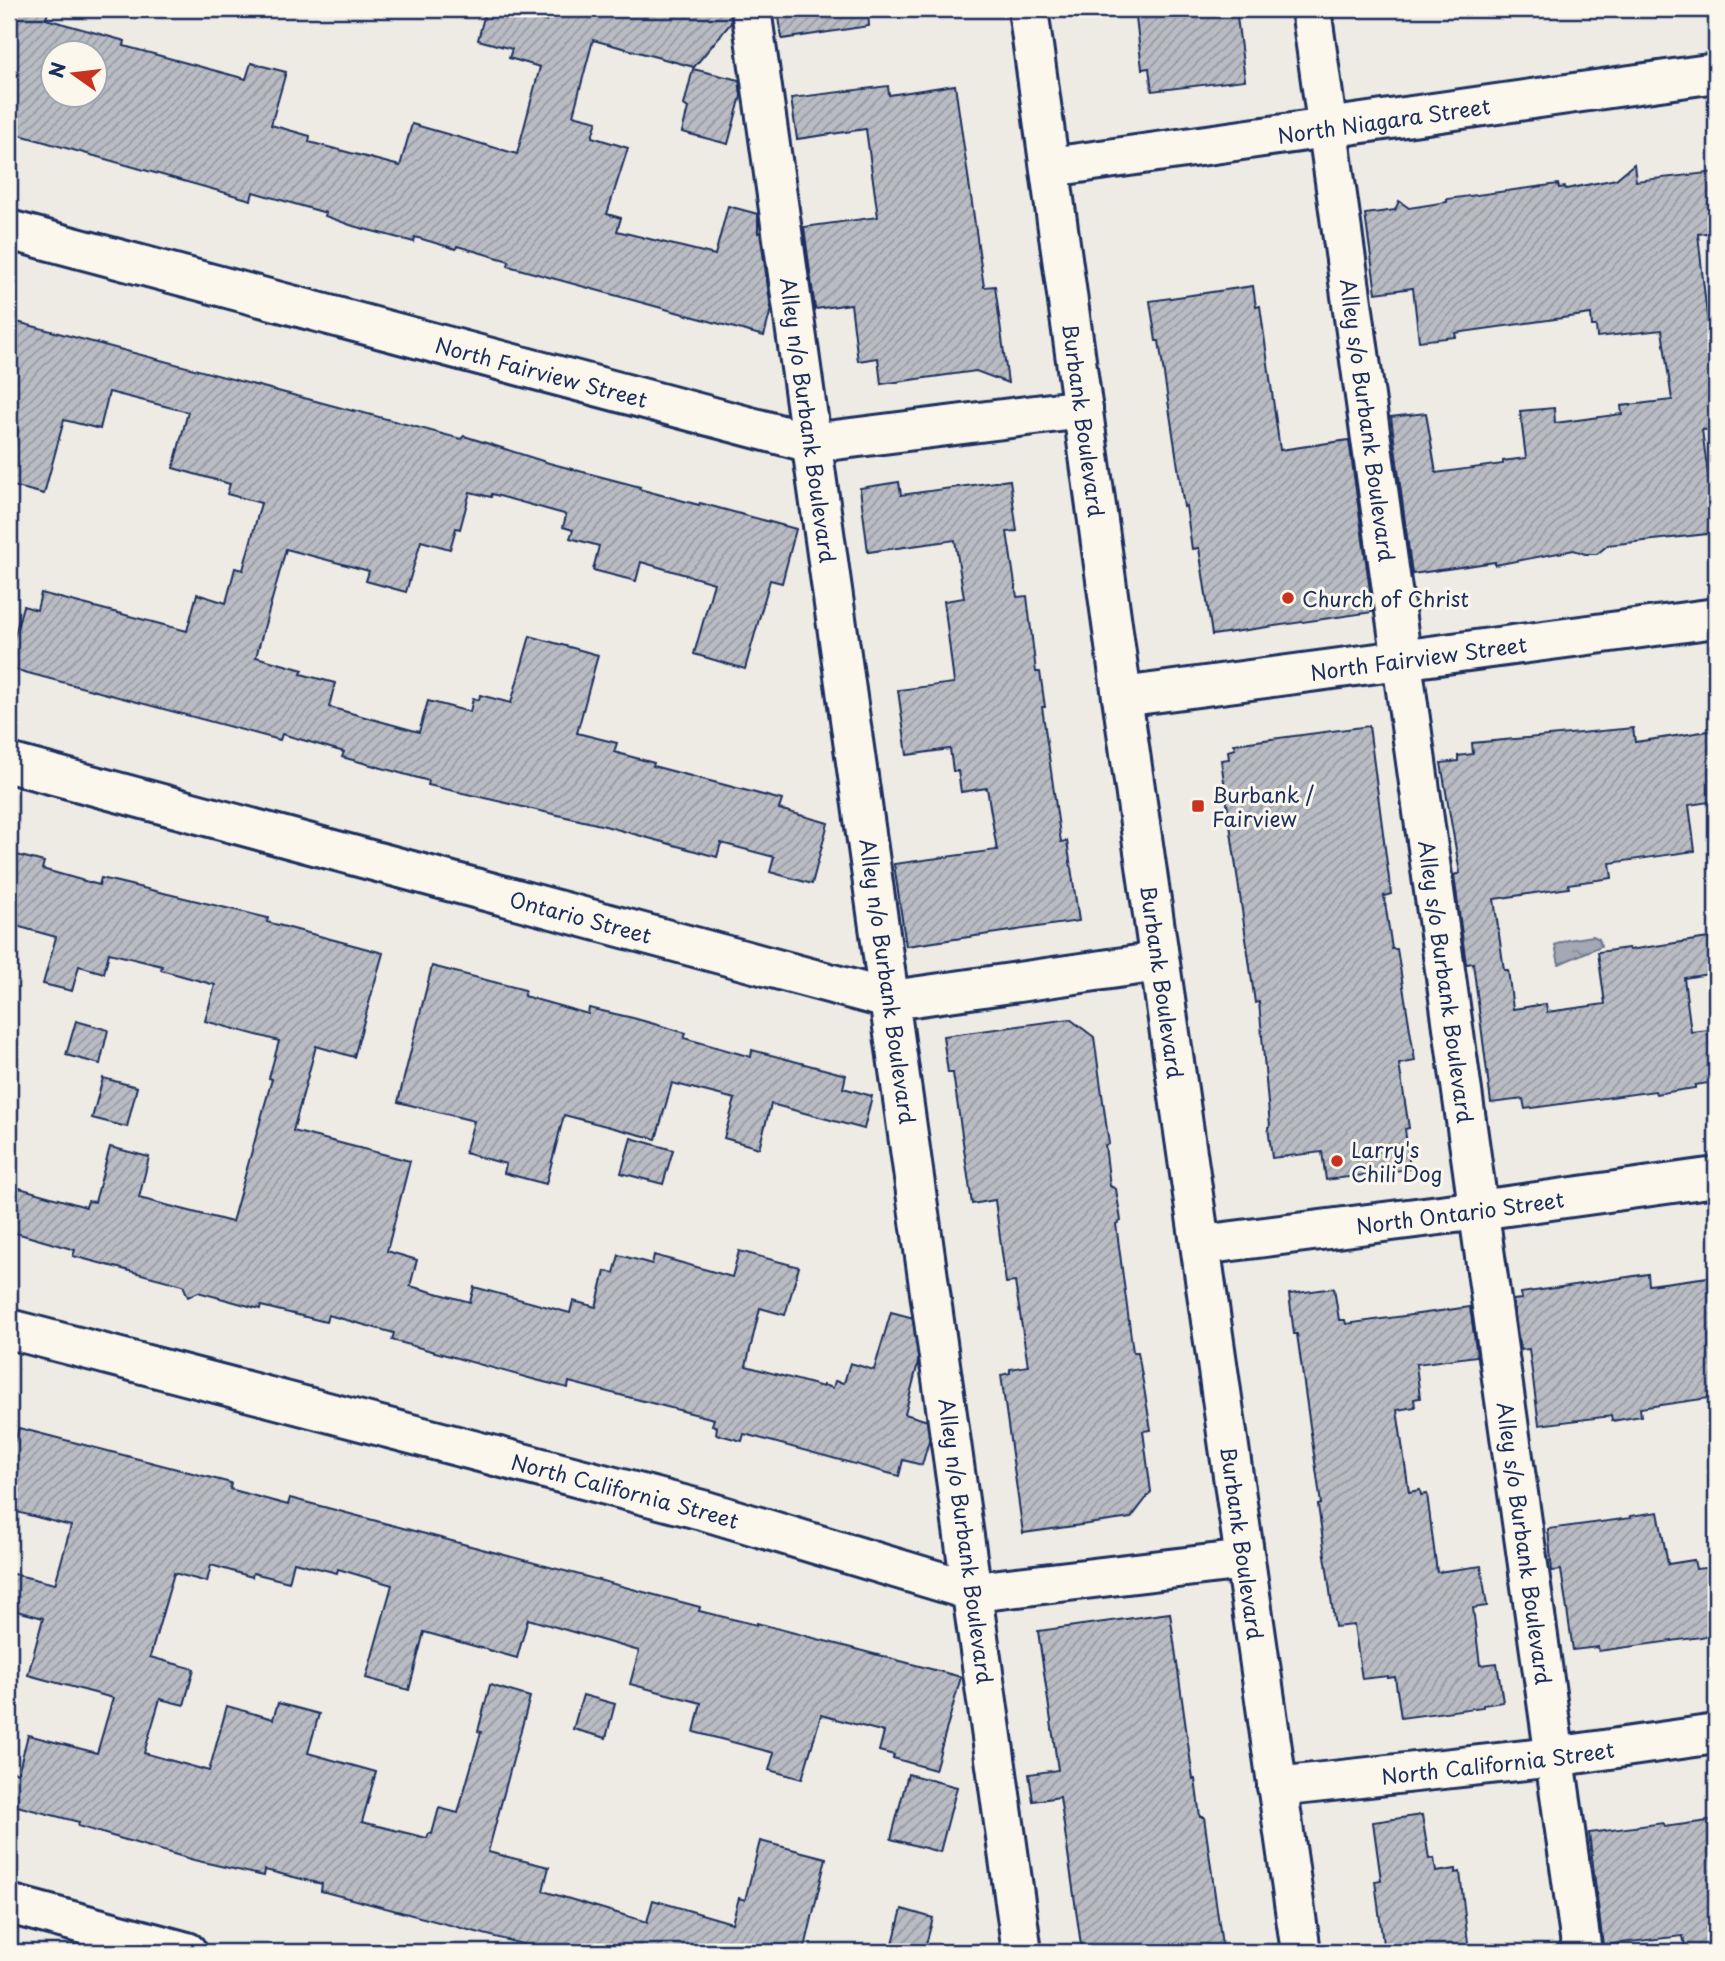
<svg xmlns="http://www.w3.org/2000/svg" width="1725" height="1961" viewBox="0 0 1725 1961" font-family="'Playpen Sans',sans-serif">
  <defs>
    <pattern id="water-ripples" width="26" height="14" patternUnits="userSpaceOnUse" patternTransform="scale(1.75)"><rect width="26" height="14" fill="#a3a8b4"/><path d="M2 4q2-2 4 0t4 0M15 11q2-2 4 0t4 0" fill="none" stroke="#848996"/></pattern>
    <pattern id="building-hatch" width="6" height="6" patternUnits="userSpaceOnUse" patternTransform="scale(1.75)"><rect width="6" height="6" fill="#b9bcc3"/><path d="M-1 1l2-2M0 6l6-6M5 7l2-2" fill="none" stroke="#9699a2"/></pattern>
  </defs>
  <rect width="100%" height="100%" fill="#eeebe4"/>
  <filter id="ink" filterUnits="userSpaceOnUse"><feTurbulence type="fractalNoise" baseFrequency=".0143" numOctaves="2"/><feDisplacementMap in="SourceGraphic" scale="14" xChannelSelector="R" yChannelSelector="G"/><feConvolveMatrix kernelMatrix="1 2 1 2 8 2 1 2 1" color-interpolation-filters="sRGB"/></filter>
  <g filter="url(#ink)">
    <!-- water -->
    <path fill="url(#water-ripples)" stroke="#6d7892" stroke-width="2" d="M1593,936L1599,939L1601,946L1559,964L1555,945L1568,940Z"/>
    <!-- building -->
    <g fill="url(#building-hatch)" stroke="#1b2f5e" stroke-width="2" fill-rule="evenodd">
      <path d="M9,9H49L46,19L125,41L124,46L246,79L251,63L286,72L271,125L310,136L309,142L400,166L412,124L517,154L540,67L509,58L512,49L478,40L486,9L546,21L549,9H730L731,23L694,67L593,40L573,115L597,121L592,137L628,148L607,214L621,218L617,231L715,255L728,206L758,214V233L760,232L771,309L764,336L508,266L509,261L457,246L456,249L415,237L414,242L353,226L325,216L326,213L253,192L251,200L9,132ZM52,52H94V94H52Z"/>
      <path d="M778,9H868L869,26L782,39Z"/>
      <path d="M1135,9H1236L1245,80L1152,91L1149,68L1142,69Z"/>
      <path d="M693,69L739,80L741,96L728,144L682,132L688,108L684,105Z"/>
      <path d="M955,85L984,287L995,286L1008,383L976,371L881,384L878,358L858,361L851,304L815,309L804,227L878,217L866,129L797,139L791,98L888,86L889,95Z"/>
      <path d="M1634,164L1636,181L1716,172V232L1698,234L1712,361H1714L1716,375V429L1702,430L1716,533L1608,545L1597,554H1585L1574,550L1495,565V562L1412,574L1391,417L1426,413L1436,473L1503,464V461L1526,458L1520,411L1554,408L1555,423L1622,414L1621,406L1672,400L1662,330L1597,337L1596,326H1592L1591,314L1455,333L1456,337L1419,341L1413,288L1376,293L1365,214L1395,210L1399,201L1409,208L1447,202V199L1558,184L1559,188L1565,187L1566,189L1616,179Z"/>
      <path d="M1253,286L1256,307L1260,306L1280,450L1349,440L1373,612L1212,635L1199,548L1192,549L1186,506L1184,507L1159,341H1156L1150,301Z"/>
      <path d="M17,322L353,411V410L461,439L464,436L549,463L640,487L639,489L699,505L700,503L796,529L782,583L770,580L745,669L694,654L714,583L641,562L636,581L593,570L599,546L570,538L573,530L563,527L566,516L564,514L492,494L491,497L470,492L460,529L456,528L450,549L421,541L406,592L366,581L369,571L286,549L256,657L303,670L301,674L335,683L329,707L419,732L428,701L470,712L473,698L479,700L480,695L511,703L530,636L598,655L577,733L617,743L614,752L654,763L653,766L782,800L779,809L828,823L812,884L770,872L774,857L721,843L717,857L605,826L428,785L429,781L342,757L344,752L282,734L280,740L9,668V656L23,606L37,610L41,593L187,631L197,594L226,603L235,568L243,570L261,503L227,494L230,484L173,468L188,412L109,392L100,429L64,420L44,494L9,485V468L18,430L9,428V354Z"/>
      <path d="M1010,480L1017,531L1007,532L1017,597L1027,596L1036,672H1040L1045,707H1042L1061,842L1067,841L1079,921L906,946L894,864L997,850L987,788L961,792L958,771H953L950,749L907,755L898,690L954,683L944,601L964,598L955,540L868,552L860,488L899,482L901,495Z"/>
      <path d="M1369,726L1391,894L1384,896L1392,949H1397L1415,1061L1399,1064L1409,1128L1405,1129L1410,1169L1326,1180L1322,1152L1272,1158L1268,1127L1270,1126L1259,1002L1255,1003L1221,760L1229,759L1228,751L1235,749L1234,744Z"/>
      <path d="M1633,728L1635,742L1716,730V801L1689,805L1695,851L1610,863L1612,878L1568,884L1569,888L1494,899L1504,970H1508L1513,1009L1546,1004L1547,1012L1605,1004L1598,952L1629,948V950L1709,938L1715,973L1684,978L1691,1032L1708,1030L1715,1082L1695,1085V1088L1656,1094L1655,1091L1525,1109L1523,1099L1491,1103L1473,963L1466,964L1454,875L1460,873L1441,763L1458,761V756L1473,754L1472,743Z"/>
      <path d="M9,853L44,862L42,869L99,885L101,878L268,918L267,922L383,953L354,1057L316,1046L293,1131L410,1161L387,1251L417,1260L410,1286L470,1302L474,1287L570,1313L573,1301L596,1307L605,1271L614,1273L619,1255L652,1264L654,1255L732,1277L739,1251L799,1267L785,1315L760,1308L746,1366L823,1387V1385L833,1388L835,1381L844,1383L850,1363L874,1370L891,1312L914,1318L919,1359L905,1414L928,1421L930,1437L922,1465L903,1460L899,1476L744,1434L742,1441L716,1434L717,1427L712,1425L714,1419L569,1382L568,1388L536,1380L392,1340L394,1333L328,1315L326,1322L261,1306L260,1309L198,1292L188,1297L183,1285L73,1256L75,1250L9,1231V1185L86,1207L88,1201L95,1202L110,1147L149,1157L139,1198L232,1222L272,1079L269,1078L279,1041L205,1021L215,985L161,970L162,966L109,953L104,973L79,966L72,991L43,984L56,937L9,924Z"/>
      <path d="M432,966L525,990L524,996L588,1014L589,1008L633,1018L686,1033L684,1038L751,1057L752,1050L846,1075L843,1088L872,1096L864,1129L771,1104L759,1148L724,1138L735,1099L672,1083L656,1139L564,1115L546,1184L504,1173L506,1164L465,1153L474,1121L398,1102Z"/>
      <path d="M1070,1019L1094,1037L1109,1144L1105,1145L1110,1186L1116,1189L1121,1221L1116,1224L1133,1352H1138L1151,1430L1143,1431L1151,1492L1131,1518L1023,1533L1001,1375L1010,1373V1369L1028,1366L1015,1282L1006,1283L995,1200L972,1204L953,1073H948L943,1036Z"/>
      <path d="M76,1021L108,1030L100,1064L66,1055Z"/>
      <path d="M103,1078L137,1087L127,1127L92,1118Z"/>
      <path d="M631,1138L673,1150L663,1184L621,1173Z"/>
      <path d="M1648,1274L1649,1285L1716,1276V1397L1640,1408L1641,1416L1612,1421L1611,1416L1539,1425L1529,1349L1520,1350L1513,1300L1522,1299L1521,1293Z"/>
      <path d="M1334,1288L1339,1320H1345L1346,1324L1470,1307L1477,1356L1416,1364L1420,1398L1414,1399L1415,1407L1397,1410L1409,1492L1420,1490L1421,1495L1427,1494L1437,1572L1481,1566L1487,1606L1473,1608L1480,1665L1497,1663L1503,1702L1483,1705V1707L1401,1718L1395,1677L1388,1678V1676L1362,1679L1354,1625L1335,1627L1318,1505L1321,1504L1297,1334H1294L1289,1294Z"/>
      <path d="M19,1428L231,1483L230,1489L288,1505L290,1498L339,1511L700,1607L699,1611L757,1625V1623L961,1677L935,1770L893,1758L894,1755L879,1751L884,1732L821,1715L802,1779L769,1770L774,1753L694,1732L701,1703L630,1684L639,1651L528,1619L517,1658L424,1632L409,1690L366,1678L392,1585L338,1569L337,1573L294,1562L289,1582L253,1573L252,1577L211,1565L207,1582L174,1573L150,1657L194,1669L184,1705L160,1699L144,1753L209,1771L227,1706L273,1719L278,1703L319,1714L308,1753L376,1772L362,1822L427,1838L429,1833L432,1834L439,1808L458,1813L481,1732L478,1731L490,1685L530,1697L488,1852L549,1867L543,1891L647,1922L653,1900L732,1923L739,1898L745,1900L760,1841L826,1858L804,1952H552L321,1891L322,1884L265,1870L264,1876L194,1860L78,1826L79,1822L9,1804V1770L18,1773L28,1735L97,1753L113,1698L28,1675L43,1618L9,1609V1573L55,1584L71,1526L9,1510V1440L15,1441Z"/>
      <path d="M1658,1512L1668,1564L1694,1560L1696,1569L1714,1567L1716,1588V1635L1599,1651L1598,1647L1573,1650L1561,1570L1552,1571L1548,1529L1631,1518L1630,1516Z"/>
      <path d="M1170,1613L1193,1779H1195L1200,1817H1204L1223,1952H1082L1060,1797L1033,1801L1029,1774L1058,1770L1038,1631Z"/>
      <path d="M583,1695L615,1704L606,1738L573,1729Z"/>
      <path d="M908,1774L957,1787L940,1852L891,1839Z"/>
      <path d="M1422,1815L1429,1859L1434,1858L1436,1872L1456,1869V1873L1460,1872L1469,1952H1384L1375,1881L1381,1880L1373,1822Z"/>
      <path d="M1716,1820V1892L1709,1893L1715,1945H1713L1714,1952H1686L1683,1936L1603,1945L1589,1833L1663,1823L1664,1827Z"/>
      <path d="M902,1909L933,1918L924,1952H912L892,1947Z"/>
    </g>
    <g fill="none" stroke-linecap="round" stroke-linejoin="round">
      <defs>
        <g id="minor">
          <path id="s1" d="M751,9C841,657 937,1304 1022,1952"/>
          <path id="s2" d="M1311,9L1582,1952"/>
          <path id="s3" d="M1051,167L1716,73"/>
          <path id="s4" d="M9,230L811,443L1083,409"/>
          <path id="s5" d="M1122,697L1716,618"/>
          <path id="s6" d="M9,763L892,1000L1159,962"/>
          <path id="s7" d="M1201,1245L1479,1210L1716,1177"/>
          <path id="s8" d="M9,1329L706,1511L975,1592L1245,1560"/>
          <path id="s9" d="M1277,1787L1554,1757L1716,1734"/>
          <path d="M9,1904L187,1952"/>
        </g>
        <g id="major">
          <path id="s10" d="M1028,9L1122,697L1301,1952"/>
        </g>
      </defs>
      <!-- minor casing -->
      <use href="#minor" stroke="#1b2f5e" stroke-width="44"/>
      <!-- major casing -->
      <use href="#major" stroke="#1b2f5e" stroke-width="44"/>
      <!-- minor -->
      <use href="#minor" stroke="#fbf7ec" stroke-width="38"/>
      <!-- major -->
      <use href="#major" stroke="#fbf7ec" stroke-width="38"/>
    </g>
  </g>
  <!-- markers -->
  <g fill="#c8321e" stroke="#fbf7ec" stroke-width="2.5">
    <circle cx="1288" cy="598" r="7"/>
    <rect x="1191" y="799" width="14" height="14" rx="3.5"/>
    <circle cx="1337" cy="1161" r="7"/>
  </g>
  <g text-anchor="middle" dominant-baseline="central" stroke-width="6" stroke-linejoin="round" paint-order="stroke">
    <!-- street labels -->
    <g font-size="21" fill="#1b2f5e" stroke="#fbf7ec">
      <text stroke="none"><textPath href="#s3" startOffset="336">North Niagara Street</textPath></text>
      <text stroke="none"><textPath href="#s4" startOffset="551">North Fairview Street</textPath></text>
      <text stroke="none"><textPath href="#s1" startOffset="415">Alley n/o Burbank Boulevard</textPath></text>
      <text stroke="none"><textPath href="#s10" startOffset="415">Burbank Boulevard</textPath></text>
      <text stroke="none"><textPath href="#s2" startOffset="415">Alley s/o Burbank Boulevard</textPath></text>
      <text stroke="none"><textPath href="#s5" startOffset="299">North Fairview Street</textPath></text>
      <text stroke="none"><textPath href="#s6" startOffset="592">Ontario Street</textPath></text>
      <text stroke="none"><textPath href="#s1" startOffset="982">Alley n/o Burbank Boulevard</textPath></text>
      <text stroke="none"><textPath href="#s2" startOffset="982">Alley s/o Burbank Boulevard</textPath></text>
      <text stroke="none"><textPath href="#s10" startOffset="982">Burbank Boulevard</textPath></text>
      <text stroke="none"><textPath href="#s7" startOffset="261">North Ontario Street</textPath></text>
      <text stroke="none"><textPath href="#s8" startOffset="637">North California Street</textPath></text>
      <text stroke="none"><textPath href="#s1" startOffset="1547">Alley n/o Burbank Boulevard</textPath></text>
      <text stroke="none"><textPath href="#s10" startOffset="1549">Burbank Boulevard</textPath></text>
      <text stroke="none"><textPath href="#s2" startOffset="1549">Alley s/o Burbank Boulevard</textPath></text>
      <text stroke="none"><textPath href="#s9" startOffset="222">North California Street</textPath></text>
    </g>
    <!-- poi labels -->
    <g font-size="21" fill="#1b2f5e" stroke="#fbf7ec" text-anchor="start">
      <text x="1302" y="598">Church of Christ</text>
      <text x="1212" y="794">Burbank /<tspan x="1212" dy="24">Fairview</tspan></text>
      <text x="1351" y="1149">Larry's<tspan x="1351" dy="24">Chili Dog</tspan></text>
    </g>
  </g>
  <!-- margin -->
  <rect width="1725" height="1961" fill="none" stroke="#fbf7ec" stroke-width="35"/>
  <rect x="18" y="18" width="1690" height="1926" fill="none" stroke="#1b2f5e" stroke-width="2.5" filter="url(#ink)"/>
  <!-- north arrow -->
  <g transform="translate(74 74) rotate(284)"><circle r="33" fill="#fbf7ec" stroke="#a1a7b3" stroke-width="2"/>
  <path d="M0-5L12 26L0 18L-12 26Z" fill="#c8321e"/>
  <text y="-10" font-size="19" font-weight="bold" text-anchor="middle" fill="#1b2f5e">N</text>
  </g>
</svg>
